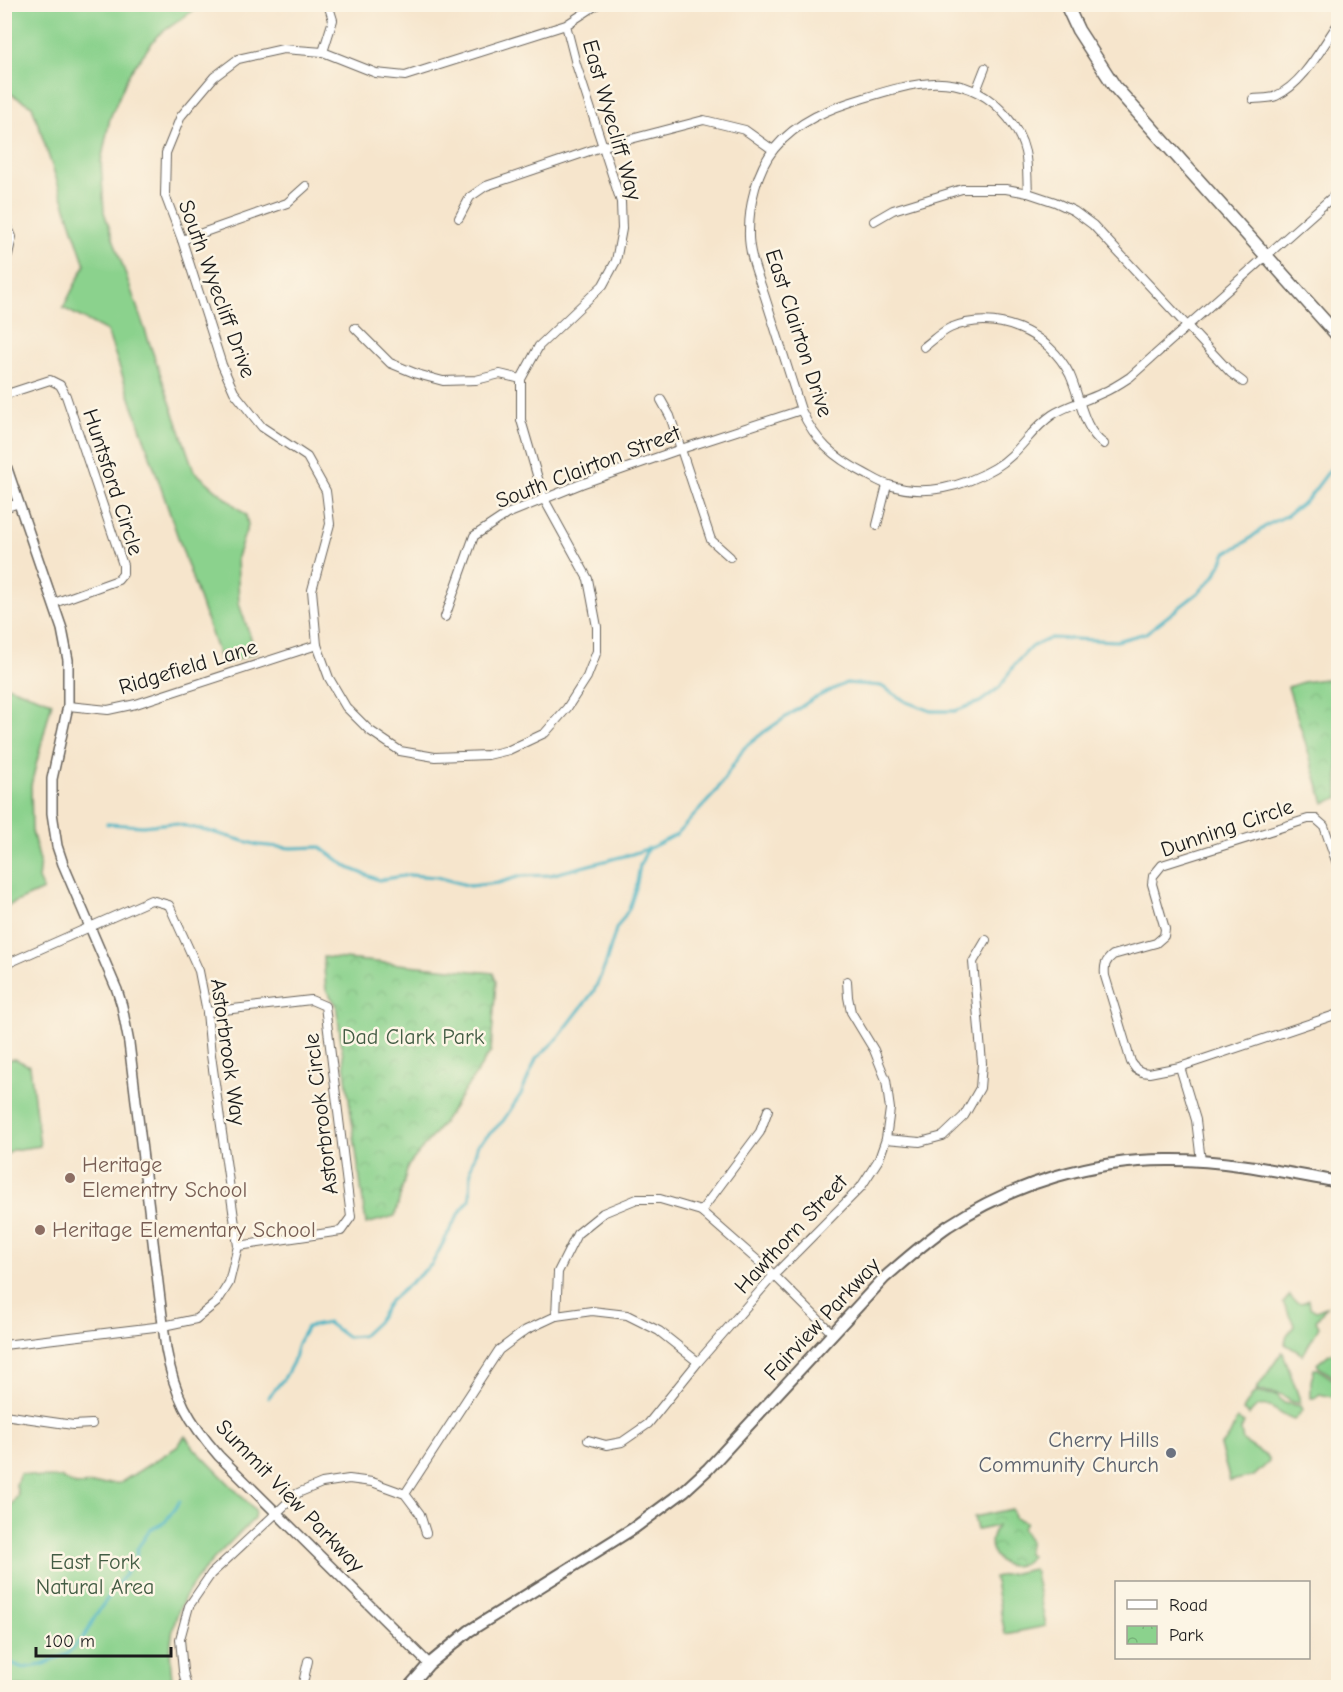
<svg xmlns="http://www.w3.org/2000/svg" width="1343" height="1692" viewBox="0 0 1343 1692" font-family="'Comic Neue',sans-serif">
  <defs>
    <pattern id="park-crowns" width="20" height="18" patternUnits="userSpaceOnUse" patternTransform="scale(1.5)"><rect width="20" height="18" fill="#8bd28d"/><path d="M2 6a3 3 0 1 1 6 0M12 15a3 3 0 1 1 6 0" fill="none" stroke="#77b479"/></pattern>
  </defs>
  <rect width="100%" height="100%" fill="#fcf5e5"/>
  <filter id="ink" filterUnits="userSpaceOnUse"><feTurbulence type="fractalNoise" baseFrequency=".0167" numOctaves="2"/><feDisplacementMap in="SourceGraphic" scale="12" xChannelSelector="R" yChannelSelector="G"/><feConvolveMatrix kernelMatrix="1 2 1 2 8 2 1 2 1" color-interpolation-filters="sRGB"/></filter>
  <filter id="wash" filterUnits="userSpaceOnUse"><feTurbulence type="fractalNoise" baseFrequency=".008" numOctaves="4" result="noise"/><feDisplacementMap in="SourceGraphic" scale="24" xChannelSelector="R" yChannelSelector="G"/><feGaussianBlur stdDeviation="1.35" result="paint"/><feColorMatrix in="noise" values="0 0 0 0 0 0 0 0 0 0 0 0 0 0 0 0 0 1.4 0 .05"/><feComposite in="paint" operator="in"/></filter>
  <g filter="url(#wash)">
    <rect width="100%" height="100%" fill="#f6e5cc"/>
    <!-- green -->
    <g fill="#8bd28d" stroke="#547754" stroke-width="1.5">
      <path d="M5,4L204,5L198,7L157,36L129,74L110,118L101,162L104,212L194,471L246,515L248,525L237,557L239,604L256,653L222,665L107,331L63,308L85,265L32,106L11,94L5,96Z"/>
      <path d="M4,685L52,702L31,785L32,831L40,861L38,879L43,890L5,907Z"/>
      <path d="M15,1059L30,1066L40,1146L12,1150L5,1156V1060Z"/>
      <path d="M1290,1295C1294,1303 1301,1305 1309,1300L1310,1307L1316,1311L1326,1307L1316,1321L1319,1327L1303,1355L1285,1344L1287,1335L1294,1326L1292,1319L1283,1303Z"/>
      <path d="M1338,1350V1380L1319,1367L1317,1364L1328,1355Z"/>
      <path d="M1282,1352L1283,1353L1301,1403L1291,1402C1282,1390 1269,1394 1256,1390Z"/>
      <path d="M1314,1369H1318L1338,1383L1332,1397L1320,1394L1314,1398H1311V1381Z"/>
      <path d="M1257,1393L1277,1395L1284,1403L1301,1406L1303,1410L1294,1420C1277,1415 1264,1393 1249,1415L1243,1410L1253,1394Z"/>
      <path d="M1237,1419L1244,1423L1241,1430L1243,1441L1269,1458V1462L1254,1476L1230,1481L1220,1446C1230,1440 1232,1428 1237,1419Z"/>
      <path d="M185,1436L195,1449L255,1510L254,1519C205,1568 161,1601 172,1678L143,1687H5V1514L18,1495L16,1485L20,1473L38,1477L61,1478L75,1485L120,1483L177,1447Z"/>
      <path d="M1034,1569L1046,1626L1005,1634L994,1577Z"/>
    </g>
    <!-- park -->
    <g fill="url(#park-crowns)" stroke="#547754" stroke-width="1.5">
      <path d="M1325,679L1338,681V798L1324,803L1288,687L1303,682Z"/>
      <path d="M323,957L493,973L496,981L491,1051L443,1123L408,1166L395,1216L366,1224L336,1004L326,990Z"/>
      <path d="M1012,1509L1014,1518L1026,1522L1022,1529L1030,1541L1027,1553L1032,1556C1010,1581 978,1554 997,1526L977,1530L974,1517Z"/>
    </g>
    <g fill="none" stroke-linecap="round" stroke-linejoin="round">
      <!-- stream -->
      <g stroke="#45b2c2" stroke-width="3">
        <path d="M107,824L143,826L172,823L212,832L258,845L291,848L320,847L349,868L379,880L409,875L437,877L470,886L498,883L521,876L550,875L632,854L652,847L676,835L715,793L744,748L764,732L811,700L846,683L881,686L907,702L931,711H955L980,702L1000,687L1015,664L1031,647L1051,638L1117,641L1146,633L1198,593L1215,576L1226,553L1244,543L1267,525L1286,516L1308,499L1338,459"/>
        <path d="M268,1398L285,1377L293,1362L298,1343L307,1327L328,1323L347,1337L362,1336L377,1322L390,1301L432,1264L458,1215L470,1199L471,1167L478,1145L503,1121L521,1094L536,1059L557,1039L594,991L605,966L616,929L629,909L636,888L640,865L647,850"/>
        <path d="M4,1660L23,1668L42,1665L67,1654L84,1637L97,1613L136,1559L137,1549L150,1530L165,1522L180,1501"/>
      </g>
    </g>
  </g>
  <g filter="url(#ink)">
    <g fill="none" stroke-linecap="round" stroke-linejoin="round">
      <defs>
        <g id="minor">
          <path d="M566,25L576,64L621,202L622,229L616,261L603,285L539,346L521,379V420L544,499L588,579L597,627V651L587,677L567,708L545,733L509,750L488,755L435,757L400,751L369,730L346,707L329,678L317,645L312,590L330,524L326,491L307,457L262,427L234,392L222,365L182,240L165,195L166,153L181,116L214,77L238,59L283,49L323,52L376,73L405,76L566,25L598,4"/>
          <path d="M323,52L333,20L328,4"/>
          <path d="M976,91L985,68"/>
          <path d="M1253,99C1260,98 1270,99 1276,96C1304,83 1321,48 1338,24"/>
          <path d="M1028,193C1027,179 1028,165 1025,152C1021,135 1012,121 1000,109C959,69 912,83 864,98C830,108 797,121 774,149C757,170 749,204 749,231C748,253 758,276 765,297C777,334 789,372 801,410C816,442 833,457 864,473C872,477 880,483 889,485C924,497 963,487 995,468C1018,455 1030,430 1052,415C1067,405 1086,401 1102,393C1112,389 1121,383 1130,377L1338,192"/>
          <path d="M4,217L12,237L8,255L4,256"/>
          <path d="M459,218L470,197L486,186L604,146L704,120L745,130L773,150"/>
          <path d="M874,221L893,210L962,189H1006L1028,193L1055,202L1074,211L1093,225L1231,373L1243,382"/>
          <path d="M182,240L287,203L306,186"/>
          <path d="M355,328L390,363L417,374L443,381L476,380L500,374L521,379"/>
          <path d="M924,347C932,341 941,332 950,328C995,309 1049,332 1070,375C1080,397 1083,430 1104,444"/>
          <path d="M4,395L50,380L60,385L66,396L123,565V574L118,580L54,603"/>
          <path d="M661,400L670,416L711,540L730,557"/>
          <path d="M4,508L19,503"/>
          <path d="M877,525L887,485"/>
          <path d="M445,617L474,536L507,514L581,484L681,449L801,410"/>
          <path d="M68,706L108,710L136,704L317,645"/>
          <path d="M1338,867L1324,826L1316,819H1308L1162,865L1153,876L1152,884L1165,929L1164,936L1156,943L1113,955C1105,961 1104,966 1105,976L1131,1062L1136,1069L1142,1072L1149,1073L1180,1067L1338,1014"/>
          <path d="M4,965L151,900L169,905L199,971L207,1012L211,1055L238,1246L229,1283L217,1302L196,1319L163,1326L4,1345"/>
          <path d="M207,1012L311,1000L325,1006L351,1217L341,1231L238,1246"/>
          <path d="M1180,1067L1196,1120L1201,1161"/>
          <path d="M886,1139L920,1142L943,1136L964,1116L980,1088L982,1063L973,962L986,940"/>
          <path d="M701,1211L760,1132L768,1110"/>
          <path d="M556,1316L558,1272L577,1234L603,1213L637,1199H660L701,1211L774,1275L832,1333"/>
          <path d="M4,1415L73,1425L92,1424"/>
          <path d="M588,1440L606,1445L622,1442L648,1424L698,1362L774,1275L861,1187L879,1159L886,1139L890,1109L886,1080L874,1050L851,1012L848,997L847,981"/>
          <path d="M405,1494L499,1350L526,1330L556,1316L592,1311L627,1315L659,1331L698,1362"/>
          <path d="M187,1688L183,1671L180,1639L189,1606L211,1574L298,1493L322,1483L349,1479L372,1482L405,1494L420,1514L426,1533"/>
          <path d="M298,1688L303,1683L308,1661"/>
        </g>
        <path id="tertiary" d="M4,460L62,629L68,660V706L52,779V813L57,846L63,864L117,990L122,1006L129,1043L166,1349C174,1395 189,1422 219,1456L429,1664"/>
        <path id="secondary" d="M408,1688L429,1664L469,1631L634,1528L684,1491L708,1469L884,1278C905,1260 925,1242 948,1226C1013,1183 1094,1159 1172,1160C1228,1160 1283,1172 1338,1182"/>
        <path id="primary" d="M1066,4L1078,30L1115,87L1338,336"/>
      </defs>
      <!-- minor casing -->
      <use href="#minor" stroke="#68625a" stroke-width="10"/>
      <!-- tertiary casing -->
      <use href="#tertiary" stroke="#68625a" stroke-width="12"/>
      <!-- secondary casing -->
      <use href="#secondary" stroke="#68625a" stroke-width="14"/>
      <!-- primary casing -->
      <use href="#primary" stroke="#68625a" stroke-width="15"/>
      <!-- minor -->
      <use href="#minor" stroke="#fff" stroke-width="8"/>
      <!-- tertiary -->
      <use href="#tertiary" stroke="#fff" stroke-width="9"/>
      <!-- secondary -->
      <use href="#secondary" stroke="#fff" stroke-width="10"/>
      <!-- primary -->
      <use href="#primary" stroke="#fff" stroke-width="12"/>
    </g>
  </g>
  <!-- markers -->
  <g fill="#8d6e63" stroke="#fcf5e5" stroke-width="2">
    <circle cx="70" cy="1178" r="6"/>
    <circle cx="40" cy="1230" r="6"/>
  </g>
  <circle fill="#6b7280" stroke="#fcf5e5" stroke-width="2" cx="1171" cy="1453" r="6"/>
  <g text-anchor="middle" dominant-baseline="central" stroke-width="5" stroke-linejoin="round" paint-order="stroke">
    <!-- street labels -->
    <g font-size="22" fill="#1c1c1c" stroke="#fcf5e5">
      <text transform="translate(612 120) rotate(74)">East Wyecliff Way</text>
      <text transform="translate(217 289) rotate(70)">South Wyecliff Drive</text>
      <text transform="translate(799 333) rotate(72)">East Clairton Drive</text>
      <text transform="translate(588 467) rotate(-21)">South Clairton Street</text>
      <text transform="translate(113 482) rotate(72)">Huntsford Circle</text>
      <text transform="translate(188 667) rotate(-17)">Ridgefield Lane</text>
      <text transform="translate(1227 828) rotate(-19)">Dunning Circle</text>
      <text transform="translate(228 1052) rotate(82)">Astorbrook Way</text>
      <text transform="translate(321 1114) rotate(-97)">Astorbrook Circle</text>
      <text transform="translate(791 1234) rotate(-47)">Hawthorn Street</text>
      <text transform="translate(822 1319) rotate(-47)">Fairview Parkway</text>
      <text transform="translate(290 1496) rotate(46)">Summit View Parkway</text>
    </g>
    <!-- park labels -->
    <g font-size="22" fill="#435c44" stroke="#fcf5e5">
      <text x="413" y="1037">Dad Clark Park</text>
      <text x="95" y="1562">East Fork<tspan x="95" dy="25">Natural Area</tspan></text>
    </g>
    <!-- education labels -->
    <g font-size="22" fill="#785e54" stroke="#fcf5e5" text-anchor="start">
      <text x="82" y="1165">Heritage<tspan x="82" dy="25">Elementry School</tspan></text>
      <text x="52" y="1230">Heritage Elementary School</text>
    </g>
    <!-- worship labels -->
    <g font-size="22" fill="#5b616d" stroke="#fcf5e5" text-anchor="end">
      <text x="1159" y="1440">Cherry Hills<tspan x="1159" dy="25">Community Church</tspan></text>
    </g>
  </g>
  <!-- margin -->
  <rect width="1343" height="1692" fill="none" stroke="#fcf5e5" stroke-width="24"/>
  <!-- legend -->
  <rect x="1115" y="1581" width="195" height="78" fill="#fcf5e5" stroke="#a29e95" stroke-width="1.5"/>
  <rect x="1127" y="1600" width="30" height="9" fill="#ffffff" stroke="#a29e95" stroke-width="1.5"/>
  <text x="1169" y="1611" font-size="18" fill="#1c1c1c">Road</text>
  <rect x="1127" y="1626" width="30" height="18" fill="url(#park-crowns)" stroke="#a29e95" stroke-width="1.5"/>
  <text x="1169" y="1641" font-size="18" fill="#1c1c1c">Park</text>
  <!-- scale -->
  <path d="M36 1647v9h135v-9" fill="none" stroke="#1c1c1c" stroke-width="3"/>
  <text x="45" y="1647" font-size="18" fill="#1c1c1c" stroke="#fcf5e5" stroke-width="4.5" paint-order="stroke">100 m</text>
</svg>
